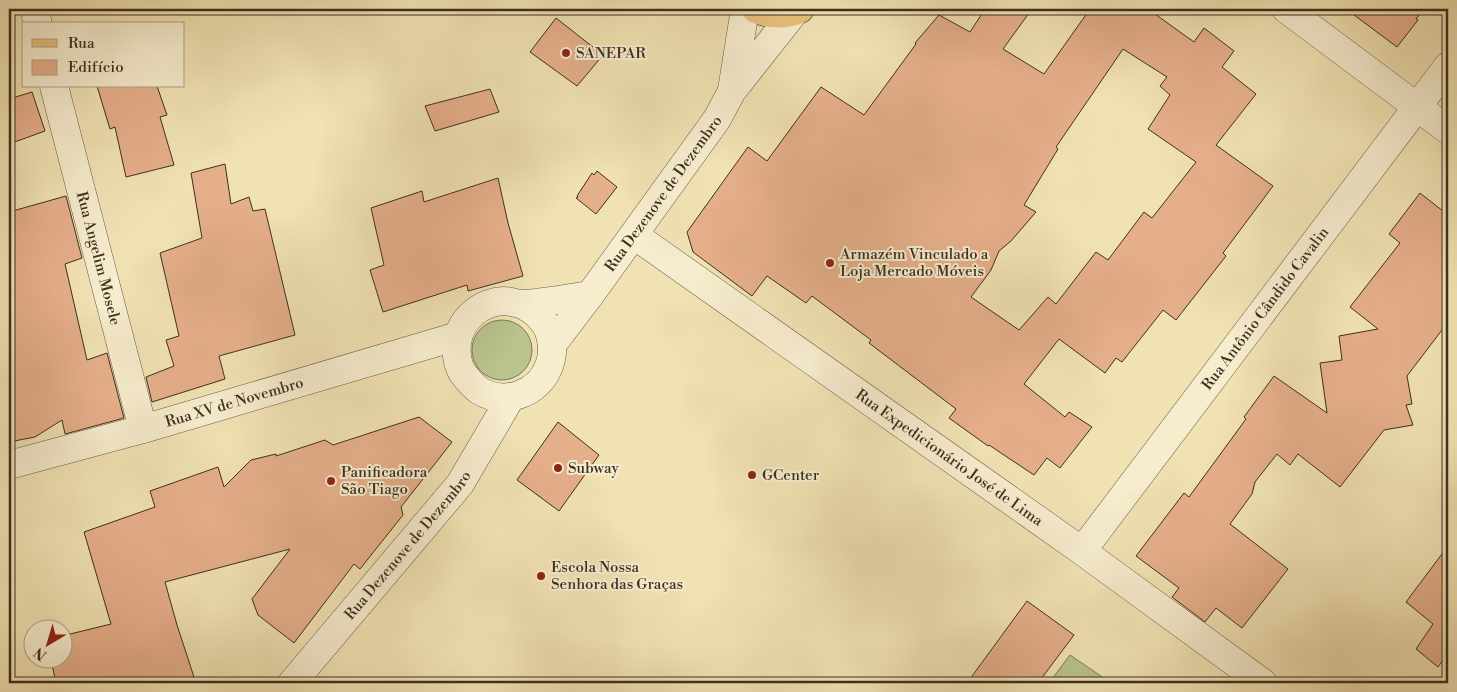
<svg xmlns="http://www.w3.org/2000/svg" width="1457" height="692" viewBox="0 0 1457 692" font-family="'Libre Bodoni',serif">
  <rect width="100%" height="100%" fill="#f1e2b3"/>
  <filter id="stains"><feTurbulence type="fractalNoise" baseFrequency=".004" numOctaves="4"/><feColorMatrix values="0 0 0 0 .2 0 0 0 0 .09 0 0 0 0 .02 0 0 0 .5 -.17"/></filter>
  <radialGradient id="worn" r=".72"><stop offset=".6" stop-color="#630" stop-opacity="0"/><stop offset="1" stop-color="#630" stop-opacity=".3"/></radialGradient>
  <!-- green -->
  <g fill="#b9c38d" stroke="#7a7a56">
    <circle cx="502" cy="350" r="30"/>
    <path d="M1070,655L1111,683H1049Z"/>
  </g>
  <!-- building -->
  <g fill="#e5af8a" stroke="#3c3020" fill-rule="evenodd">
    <path d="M985,9H1032L1003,49L1044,74L1090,9H1148L1194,42L1204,28L1234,51L1222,67L1256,94L1216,145L1273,186L1223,253L1226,256L1176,320L1163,310L1122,362L1116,358L1105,373L1059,339L1024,384L1065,417L1069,412L1092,427L1060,468L1047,458L1034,475L989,445L988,446L949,418L956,409L869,343L871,340L812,296L806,303L767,276L752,296L693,252L687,232L748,147L767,161L821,87L864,115L916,44L915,43L939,15L970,32ZM1123,49L1167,77L1160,86L1170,95L1148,129L1196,162L1152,218L1144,212L1108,260L1096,252L1056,304L1048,297L1019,330L971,297L991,270L999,251L1011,241L1036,212L1024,205L1058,149L1056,147Z"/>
    <path d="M1346,9H1424L1416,19L1418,20L1397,47Z"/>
    <path d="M556,18L603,55L577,86L530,52Z"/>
    <path d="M97,86H157L167,115L160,117L174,165L126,177L115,127L110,129Z"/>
    <path d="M490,89L499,112L435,131L425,106Z"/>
    <path d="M32,92L45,131L9,144V99Z"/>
    <path d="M225,164L231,204L249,197L253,211L265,209L295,335L219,356L225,379L152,402L146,377L174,366L166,340L179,336L160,253L202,238L191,173Z"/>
    <path d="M597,171L617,187L596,214L576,198L578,197L577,196L592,173L594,175Z"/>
    <path d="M498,178L508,223L523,276L468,291L467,285L383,312L370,270L384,265L371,208L422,191L424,202Z"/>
    <path d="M1420,193L1448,215V322L1407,376L1412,404L1406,405L1413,425L1384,430L1340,487L1298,454L1290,465L1277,454L1255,482L1252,494L1230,524L1288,569L1242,628L1216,608L1205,622L1172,597L1179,588L1136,556L1184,493L1189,497L1246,419L1244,417L1274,376L1327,413L1320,363L1342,360L1339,336L1378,329L1350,307L1400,243L1389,234Z"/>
    <path d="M66,196L82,258L65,264L87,360L107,353L124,418L65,434L62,420L35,437L9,442V212Z"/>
    <path d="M419,417L452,442L401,507L403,515L360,569L354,564L294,643L258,615L252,599L290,549L165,582L177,625L196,683H56L51,660H62V636L111,624L84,532L155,507L150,491L218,467L224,487L251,460L276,454V456L325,440L333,445Z"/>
    <path d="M558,422L599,455L559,511L517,480Z"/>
    <path d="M1448,546V653L1438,667L1416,649L1433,624L1406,602Z"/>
    <path d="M1027,601L1074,635L1038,683H967Z"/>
  </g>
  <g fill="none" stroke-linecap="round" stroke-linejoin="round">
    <defs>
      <g id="minor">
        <path d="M34,9L38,24"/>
        <path d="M1286,9L1448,130"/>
        <path id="s1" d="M54,86L143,429"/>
        <path d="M732,90L745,9"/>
        <path id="s2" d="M634,235L1082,551L1263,683"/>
        <path d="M521,304C529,308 537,313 542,320C547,325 550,333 551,340C553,349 552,358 549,366C539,393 506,406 480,391C473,386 467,379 462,372C457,363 456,353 457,343C460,319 481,302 504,301C510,301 516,304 523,304C545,303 568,298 590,295"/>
        <path id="s3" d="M552,345L590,295L717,119L732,91L796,10"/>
        <path id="s4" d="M9,465L143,429L458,336"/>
        <path id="s5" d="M1082,551L1448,66"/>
        <path id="s6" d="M292,683L460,484L511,397"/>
      </g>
      <path id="major" d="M756,9C769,15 787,15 800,9"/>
    </defs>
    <!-- minor casing -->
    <use href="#minor" stroke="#695c45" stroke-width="29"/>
    <!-- major casing -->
    <use href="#major" stroke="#3c3020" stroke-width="29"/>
    <!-- minor -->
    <use href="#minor" stroke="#f6ecce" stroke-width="28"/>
    <!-- major -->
    <use href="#major" stroke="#e8c17a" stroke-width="28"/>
  </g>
  <!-- markers -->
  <g fill="#8f2418" stroke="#f6ecce" stroke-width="2">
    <circle cx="566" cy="53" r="5"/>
    <circle cx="830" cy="263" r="5"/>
    <circle cx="558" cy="468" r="5"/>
    <circle cx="752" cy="475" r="5"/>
    <circle cx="331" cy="481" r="5"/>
    <circle cx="541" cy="576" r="5"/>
  </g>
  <g text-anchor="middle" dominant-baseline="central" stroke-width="4" stroke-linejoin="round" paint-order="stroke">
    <!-- poi labels -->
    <g font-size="15" fill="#3c3020" stroke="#f6ecce" text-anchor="start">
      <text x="576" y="53">SANEPAR</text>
      <text x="840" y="254">Armazém Vinculado a<tspan x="840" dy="17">Loja Mercado Móveis</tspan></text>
      <text x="568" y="468">Subway</text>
      <text x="341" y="472">Panificadora<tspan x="341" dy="17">São Tiago</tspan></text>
      <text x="762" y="475">GCenter</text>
      <text x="551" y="567">Escola Nossa<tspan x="551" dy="17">Senhora das Graças</tspan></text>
    </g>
    <!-- street labels -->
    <g font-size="15" fill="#3c3020" stroke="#f6ecce">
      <text stroke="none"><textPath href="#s3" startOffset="188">Rua Dezenove de Dezembro</textPath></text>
      <text stroke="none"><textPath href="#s1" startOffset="178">Rua Angelim Mosele</textPath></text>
      <text stroke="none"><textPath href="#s5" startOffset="304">Rua Antônio Cândido Cavalin</textPath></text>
      <text stroke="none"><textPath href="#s4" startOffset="234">Rua XV de Novembro</textPath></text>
      <text stroke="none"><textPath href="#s2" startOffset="386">Rua Expedicionário José de Lima</textPath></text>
      <text stroke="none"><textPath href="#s6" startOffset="180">Rua Dezenove de Dezembro</textPath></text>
    </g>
  </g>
  <!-- margin -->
  <rect width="1457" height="692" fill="none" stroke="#f1e2b3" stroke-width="30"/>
  <rect x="10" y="10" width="1437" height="672" fill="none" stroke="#3c3020" stroke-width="2.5"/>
  <rect x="15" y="15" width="1427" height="662" fill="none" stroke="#3c3020"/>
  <!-- legend -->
  <rect x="22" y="22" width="162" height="65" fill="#f6ecce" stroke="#aca188"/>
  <rect x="32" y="39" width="25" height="8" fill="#e8c17a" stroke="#aca188"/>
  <text x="68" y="48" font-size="15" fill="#3c3020">Rua</text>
  <rect x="32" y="60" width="25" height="15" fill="#e5af8a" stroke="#aca188"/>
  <text x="68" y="72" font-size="15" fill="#3c3020">Edifício</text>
  <!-- north arrow -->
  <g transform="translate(48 644) rotate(218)"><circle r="24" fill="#f6ecce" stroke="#aca188"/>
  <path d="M0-4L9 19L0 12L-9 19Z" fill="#8f2418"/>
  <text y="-8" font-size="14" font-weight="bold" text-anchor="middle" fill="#3c3020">N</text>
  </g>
  <rect width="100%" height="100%" filter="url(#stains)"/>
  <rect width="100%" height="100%" fill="url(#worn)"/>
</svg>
